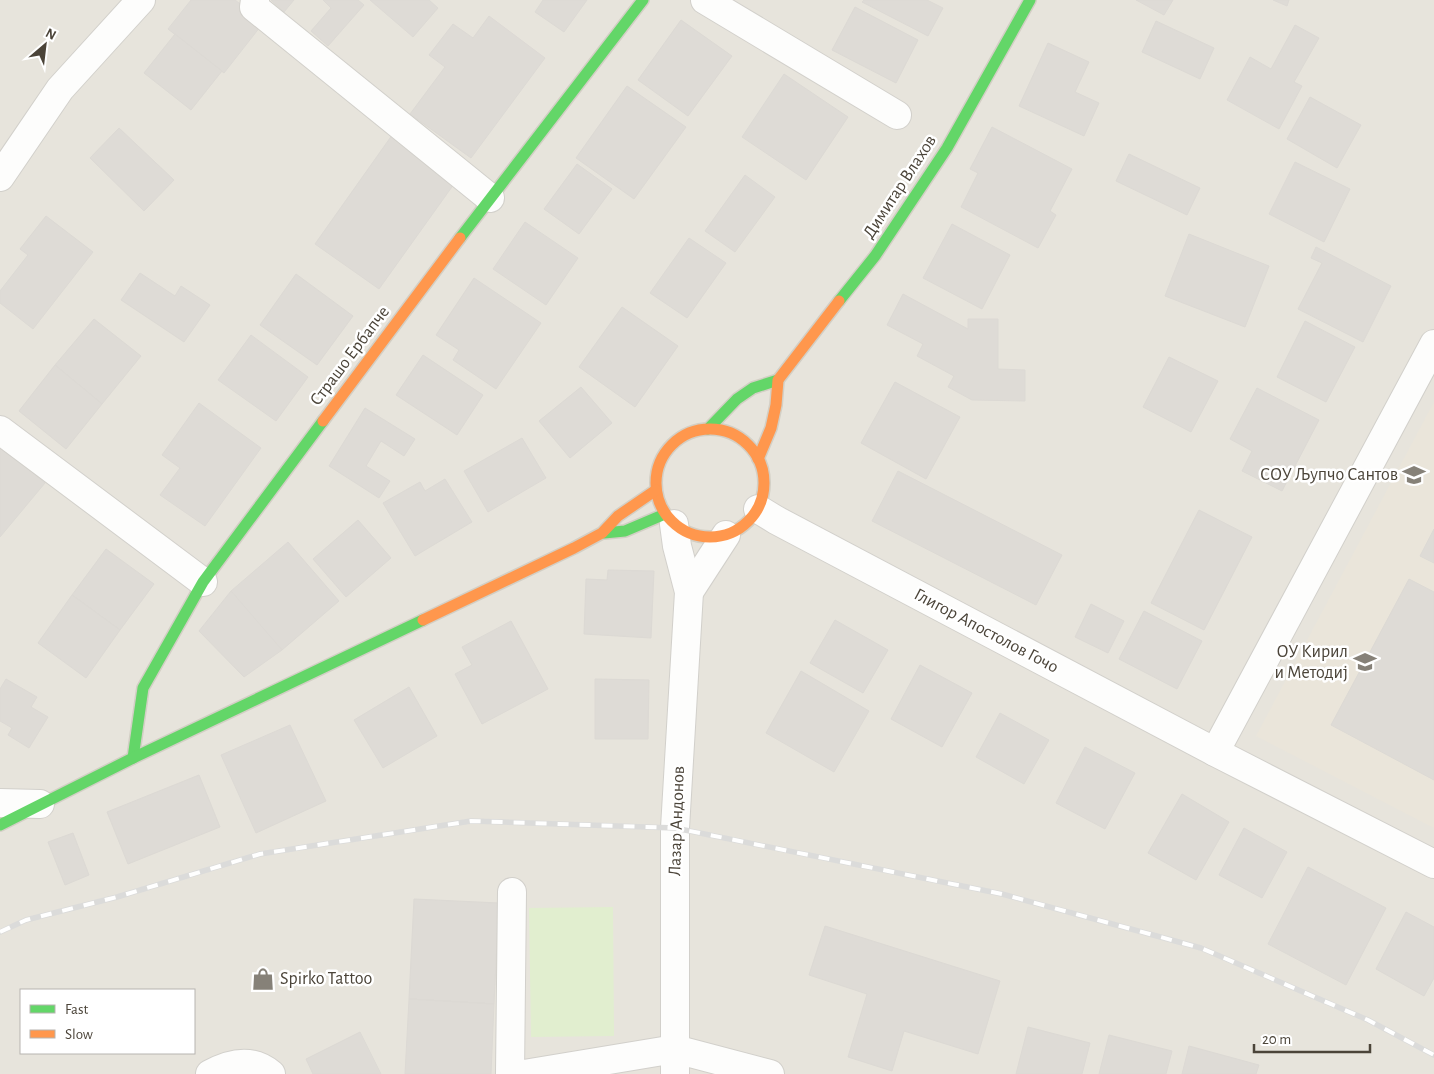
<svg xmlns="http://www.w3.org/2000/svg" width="1434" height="1074" viewBox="0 0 1434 1074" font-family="'Alegreya Sans',sans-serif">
  <rect width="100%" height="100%" fill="#f4f2ee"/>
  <!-- residential -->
  <path fill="#e7e4dc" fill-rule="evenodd" d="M0,0H1434V1074H0ZM21,990H194V1053H21Z"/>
  <!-- education -->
  <path fill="#eae5da" d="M1434,402V828L1256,736Z"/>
  <!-- green -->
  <path fill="#e1eecf" d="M613,907L614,1036L531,1037L529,908Z"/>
  <!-- building -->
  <g fill="#dedbd6" stroke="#dcd9d4">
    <path d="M191,0H235L264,22L224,73L168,29Z"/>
    <path d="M271,0H294L284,12Z"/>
    <path d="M323,0H358L364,5L328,46L311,31L331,8Z"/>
    <path d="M370,0H429L438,8L413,37Z"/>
    <path d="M543,0H587L564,32L535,12Z"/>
    <path d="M864,0H927L943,8L928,36L862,2Z"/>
    <path d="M1136,0H1173L1164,15Z"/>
    <path d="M1273,0H1289L1287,6Z"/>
    <path d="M855,7L918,40L896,83L832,50Z"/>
    <path d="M489,16L545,58L471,158L410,114L445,67L429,55L453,24L473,38Z"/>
    <path d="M681,20L732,56L688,116L638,80Z"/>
    <path d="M1156,21L1214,48L1200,79L1142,52Z"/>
    <path d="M1295,25L1319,38L1294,82L1302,86L1279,129L1227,100L1250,57L1271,69Z"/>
    <path d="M175,34L222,71L191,110L144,73Z"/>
    <path d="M1048,43L1089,62L1075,92L1099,103L1084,136L1019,106Z"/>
    <path d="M784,74L848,117L806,180L742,137Z"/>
    <path d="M627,86L686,127L634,199L576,158Z"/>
    <path d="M1310,97L1361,125L1337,168L1287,139Z"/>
    <path d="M992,127L1072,169L1050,211L1056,215L1038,248L961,207L978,173L970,169Z"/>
    <path d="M119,128L174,180L144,211L90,158Z"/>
    <path d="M395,131L459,177L379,289L315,244Z"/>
    <path d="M1129,154L1200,188L1187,215L1116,181Z"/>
    <path d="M1295,162L1350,189L1324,242L1269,214Z"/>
    <path d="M577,164L612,189L579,234L544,209Z"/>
    <path d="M745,175L775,197L735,252L705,231Z"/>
    <path d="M46,216L93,252L33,329L0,303V291L28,255L20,249Z"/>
    <path d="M525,222L578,258L546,305L493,269Z"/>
    <path d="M952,224L1010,255L982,309L923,278Z"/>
    <path d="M1189,234L1269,266L1245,327L1165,296Z"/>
    <path d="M689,238L726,263L687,318L650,293Z"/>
    <path d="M1316,247L1391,286L1363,342L1298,309L1322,263L1311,258Z"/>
    <path d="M140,273L175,296L181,286L210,305L184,342L121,300Z"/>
    <path d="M296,274L353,316L317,365L260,325Z"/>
    <path d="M474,278L541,323L496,389L453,360L459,350L436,335Z"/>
    <path d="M903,294L968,329V319H998V369L1025,370V401L972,400L948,387L954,376L917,356L923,344L887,325Z"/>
    <path d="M622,307L678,346L635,407L579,367Z"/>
    <path d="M94,319L141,356L102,404L55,365Z"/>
    <path d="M1305,321L1355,347L1326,402L1277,377Z"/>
    <path d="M251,335L308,377L276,421L218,380Z"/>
    <path d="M423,355L483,395L457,435L396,395Z"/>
    <path d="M1169,357L1218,381L1191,432L1143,407Z"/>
    <path d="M55,365L102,404L66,449L19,411Z"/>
    <path d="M895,382L960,417L926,479L861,443Z"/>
    <path d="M581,387L612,423L570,458L539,421Z"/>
    <path d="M1257,388L1319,420L1282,491L1242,471L1252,451L1230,439Z"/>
    <path d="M199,403L261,448L205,526L160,495L180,468L162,455Z"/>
    <path d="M365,408L415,439L404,456L381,441L366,466L390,481L379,498L329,466Z"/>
    <path d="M522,438L546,478L488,512L464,471Z"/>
    <path d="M0,445L45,483L0,537Z"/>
    <path d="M898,471L1062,555L1036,605L872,521Z"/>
    <path d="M445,479L472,522L415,556L383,503L420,482L425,491Z"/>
    <path d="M1199,510L1252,537L1204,630L1151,603Z"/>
    <path d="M358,520L391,558L346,597L313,559Z"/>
    <path d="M1434,529V563L1420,556Z"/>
    <path d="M288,542L339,601L282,650L231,591Z"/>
    <path d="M106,549L154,584L120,630L72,595Z"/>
    <path d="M608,570L654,571L651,638L584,634L586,579L607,580Z"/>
    <path d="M1409,579L1434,592V780L1331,725Z"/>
    <path d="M231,591L282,650L244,677L199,631Z"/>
    <path d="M72,595L120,630L86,678L38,643Z"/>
    <path d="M1091,604L1124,621L1108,653L1075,637Z"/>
    <path d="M1144,611L1202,641L1177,689L1119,659Z"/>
    <path d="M835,620L888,650L863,693L810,663Z"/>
    <path d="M511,621L548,689L482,724L455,674L472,665L462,647Z"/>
    <path d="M920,665L972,693L942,747L891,719Z"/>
    <path d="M801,671L869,711L834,772L766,733Z"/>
    <path d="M6,679L37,697L31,707L48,717L29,748L8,735L12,728L0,721V689Z"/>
    <path d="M595,679L649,680L648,739H595Z"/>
    <path d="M409,687L437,736L383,768L354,720Z"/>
    <path d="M1000,713L1049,740L1024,784L976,757Z"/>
    <path d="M290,725L326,801L256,833L221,755Z"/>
    <path d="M1085,747L1135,773L1105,829L1056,803Z"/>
    <path d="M199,775L220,827L128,864L107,812Z"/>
    <path d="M1182,794L1229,822L1196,880L1148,853Z"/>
    <path d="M1244,828L1287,852L1262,898L1219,875Z"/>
    <path d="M73,833L89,875L65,885L48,842Z"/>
    <path d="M1308,867L1386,908L1346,985L1268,944Z"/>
    <path d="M414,899L499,903L494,1004L409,999Z"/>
    <path d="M1406,912L1434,927V978L1424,996L1376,969Z"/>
    <path d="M825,926L1000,981L978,1054L904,1031L892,1071L848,1057L867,994L809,975Z"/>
    <path d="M409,999L494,1004L491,1074H405Z"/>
    <path d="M1028,1027L1090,1043L1082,1074H1016Z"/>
    <path d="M360,1032L381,1074H313L306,1059Z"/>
    <path d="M1109,1035L1172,1051L1166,1074H1099Z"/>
    <path d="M1189,1046L1259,1065L1256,1074H1182Z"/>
  </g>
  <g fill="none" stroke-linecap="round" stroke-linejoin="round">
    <defs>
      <g id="street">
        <path d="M255,0L254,7L490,198"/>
        <path d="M705,0L897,115"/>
        <path d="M0,177L60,89L141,0"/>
        <path d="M0,430L203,582"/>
        <path d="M758,509L776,520L1215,752L1434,864"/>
        <path d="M674,524L677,546L689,592L675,828V1074"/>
        <path d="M689,592L726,535"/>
        <path d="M1215,752L1434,344"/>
        <path d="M0,803L40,804"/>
        <path d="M210,1074C230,1063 252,1058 271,1074"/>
        <path d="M510,1074L512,892"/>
        <path d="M524,1074L675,1049L770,1074"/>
      </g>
      <g id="fast">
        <path d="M460,238L643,0"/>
        <path d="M839,301L875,256L947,148L1030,0"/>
        <path d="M708,429L737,399L753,388L778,380"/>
        <path d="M604,533L625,531L665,514"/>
        <path d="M133,758L143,688L203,582L323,421"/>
        <path d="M0,825L133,758L423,620"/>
      </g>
      <g id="slow">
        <path d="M323,421L460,238"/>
        <circle cx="710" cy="483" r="54"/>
        <path d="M758,459L771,428L776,405L778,380L839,301"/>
        <path d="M423,620L574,548L602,533L618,516L656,490"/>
      </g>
    </defs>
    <!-- street casing -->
    <use href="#street" stroke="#d2d0cb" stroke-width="30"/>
    <!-- fast casing -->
    <use href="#fast" stroke="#d3cfc5" stroke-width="14"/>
    <!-- slow casing -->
    <use href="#slow" stroke="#d3cfc5" stroke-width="14"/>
    <!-- street -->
    <use href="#street" stroke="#fdfdfc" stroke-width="28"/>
    <!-- fast -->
    <use href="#fast" stroke="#63d668" stroke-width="11"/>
    <!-- slow -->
    <use href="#slow" stroke="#ff974d" stroke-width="11"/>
    <defs>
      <path id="rail" d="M0,932L26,920L117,897L260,854L471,821L675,828L1002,894L1201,948L1368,1020L1434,1055"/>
    </defs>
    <!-- rail casing -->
    <use href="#rail" stroke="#dbdbda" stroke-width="5.5"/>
    <!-- rail -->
    <use href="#rail" stroke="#fff" stroke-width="4" stroke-dasharray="11" stroke-linecap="butt"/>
  </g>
  <!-- icons -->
  <defs>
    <symbol id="school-bare" viewBox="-9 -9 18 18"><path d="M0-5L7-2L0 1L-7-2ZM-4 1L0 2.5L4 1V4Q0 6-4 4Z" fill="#868178" stroke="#fff" stroke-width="2.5" paint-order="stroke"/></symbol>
    <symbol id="shop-bare" viewBox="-9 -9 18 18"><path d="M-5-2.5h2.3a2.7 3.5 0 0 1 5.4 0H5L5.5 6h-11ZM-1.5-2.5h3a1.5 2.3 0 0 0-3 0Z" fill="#868178" stroke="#fff" stroke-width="2.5" paint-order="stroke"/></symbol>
  </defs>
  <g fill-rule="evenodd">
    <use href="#school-bare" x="1398" y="459" width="32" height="32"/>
    <use href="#school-bare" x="1349" y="646" width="32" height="32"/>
    <use href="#shop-bare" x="247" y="963" width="32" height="32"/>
  </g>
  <g text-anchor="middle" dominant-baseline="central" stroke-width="5" stroke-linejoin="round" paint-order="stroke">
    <!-- street labels -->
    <g font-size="18" fill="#4b4439" stroke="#fff">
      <text transform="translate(900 187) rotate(-57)">Димитар Влахов</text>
      <text transform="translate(350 356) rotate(-53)">Страшо Ербапче</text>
      <text transform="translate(986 631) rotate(28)">Глигор Апостолов Гочо</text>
      <text transform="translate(677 821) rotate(-88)">Лазар Андонов</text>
    </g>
    <!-- poi labels -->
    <g font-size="18" fill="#4b4439" stroke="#fff" text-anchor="end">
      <text x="1398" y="475">СОУ Љупчо Сантов</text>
      <text x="1348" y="652">ОУ Кирил<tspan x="1348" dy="21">и Методиј</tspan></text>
      <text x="280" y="979" text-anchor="start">Spirko Tattoo</text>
    </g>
  </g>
  <!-- legend -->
  <rect x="20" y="989" width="175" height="65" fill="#ffffff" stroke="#b7b4b0"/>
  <rect x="30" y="1005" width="25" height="8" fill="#63d668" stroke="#b7b4b0"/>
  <text x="65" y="1014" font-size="15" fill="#4b4439">Fast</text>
  <rect x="30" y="1030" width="25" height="8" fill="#ff974d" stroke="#b7b4b0"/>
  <text x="65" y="1039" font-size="15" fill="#4b4439">Slow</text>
  <!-- north arrow -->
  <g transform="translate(45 45) rotate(28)" stroke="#ffffff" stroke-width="4" paint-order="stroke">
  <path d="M0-4L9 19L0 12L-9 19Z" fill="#4b4439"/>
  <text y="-8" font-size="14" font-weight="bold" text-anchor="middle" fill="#4b4439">N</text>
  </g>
  <!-- scale -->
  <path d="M1254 1044v8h116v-8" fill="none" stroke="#4b4439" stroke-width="2.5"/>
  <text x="1262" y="1044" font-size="15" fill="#4b4439" stroke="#ffffff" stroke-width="4" paint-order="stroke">20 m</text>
</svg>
